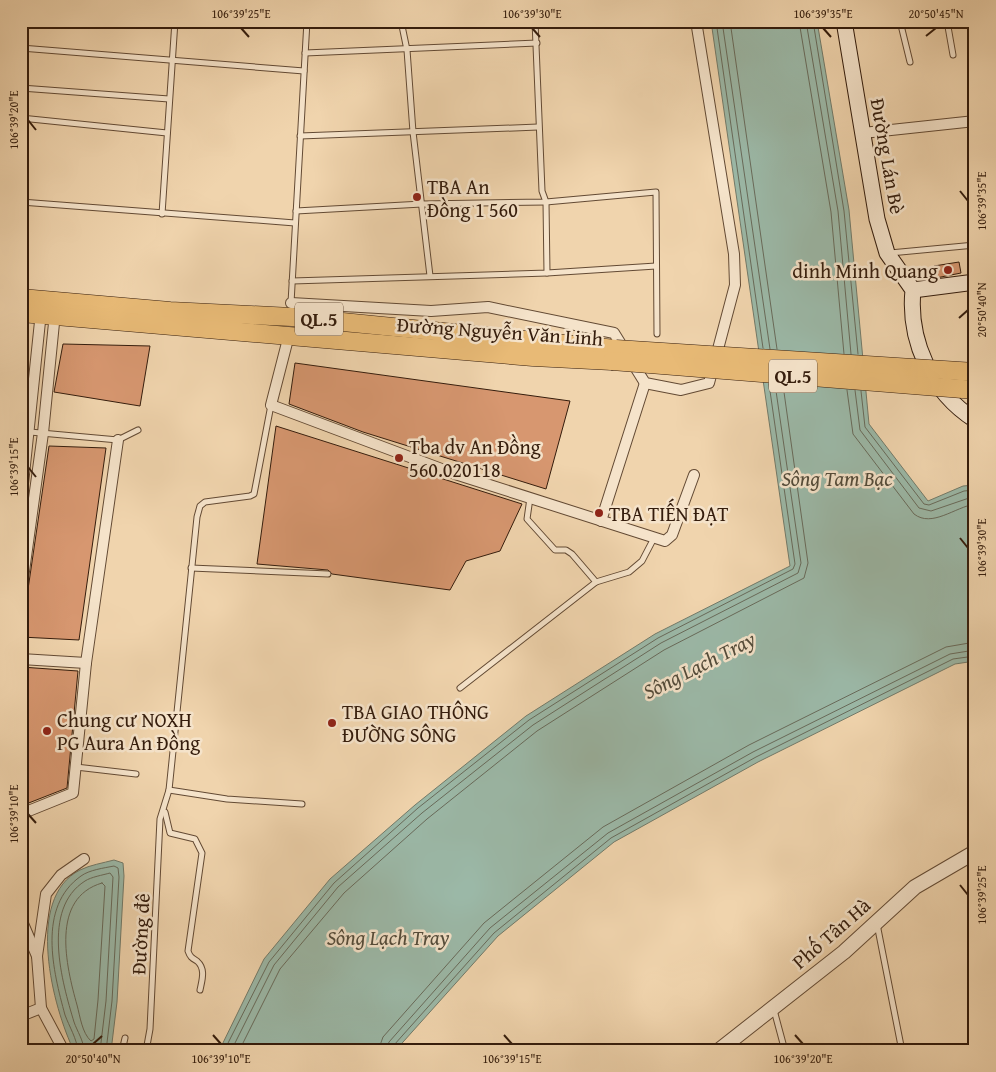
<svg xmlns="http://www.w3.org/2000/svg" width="996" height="1072" viewBox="0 0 996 1072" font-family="'Gentium Book Plus',serif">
  <rect width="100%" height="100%" fill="#f0d4ad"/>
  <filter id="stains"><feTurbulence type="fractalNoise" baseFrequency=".004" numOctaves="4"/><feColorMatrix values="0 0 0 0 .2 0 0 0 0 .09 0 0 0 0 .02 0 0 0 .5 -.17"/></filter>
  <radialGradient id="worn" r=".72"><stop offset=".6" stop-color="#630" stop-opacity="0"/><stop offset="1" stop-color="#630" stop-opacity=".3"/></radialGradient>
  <!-- water -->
  <g fill="#9bb8a7" stroke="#727a69">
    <path d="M711,21H817L849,210L869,424L928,501L963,486L975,485V661L955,664L758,762L614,842L498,936L395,1051H219L264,959L330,879L415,805L526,716L655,634L790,566Z"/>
    <path d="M114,860L123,863L124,876L117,1002L111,1051H74C53,1008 24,898 80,870C90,865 103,863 114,860Z"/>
  </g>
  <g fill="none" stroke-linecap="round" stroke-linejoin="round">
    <!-- shore -->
    <g stroke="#686a5a" stroke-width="1">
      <path d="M716,21L763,348"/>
      <path d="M722,21L770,349"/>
      <path d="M730,21L777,349"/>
      <path d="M799,21L831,212L844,354"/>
      <path d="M806,21L838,211L851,354"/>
      <path d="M813,21L844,211L858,354"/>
      <path d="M847,390L853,434L914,514C932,528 955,507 975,504"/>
      <path d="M855,390L860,430L919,508L931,511L975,496"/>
      <path d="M861,391L865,427L924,504L929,505L964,491L975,490"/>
      <path d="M102,883L105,886L98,1000L94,1039L91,1041C82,1033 80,1016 77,1005C66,966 50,898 102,883Z"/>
      <path d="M78,1051C77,1039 69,1026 65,1015C53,971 37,907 81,876C89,870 104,868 114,866L118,868L119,877L112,1001L106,1051"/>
      <path d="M84,1051C84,1041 77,1031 74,1022C62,982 41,909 85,881C91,877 103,875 110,873L113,877L106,1001L100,1051"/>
      <path d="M224,1051L269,962L334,883L418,808L529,720L658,638L793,569L795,564L769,384"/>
      <path d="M231,1051L274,965L338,887L422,813L533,725L661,643L798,573L801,563L775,384"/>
      <path d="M239,1051L280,969L344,893L427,819L537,731L664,650L804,578L808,563L783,385"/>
      <path d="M378,1051L383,1037L484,923L603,827L749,745L946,647L975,642"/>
      <path d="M386,1051L389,1042L490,928L608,833L753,752L950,654L975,650"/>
      <path d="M392,1051L394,1045L494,933L611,838L756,757L953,659L975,656"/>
    </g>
  </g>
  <!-- building -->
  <g fill="#d79770" stroke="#341c0c">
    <path d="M959,262L961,273L936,278L934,266Z"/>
    <path d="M63,344L150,346L140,406L54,392Z"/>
    <path d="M295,363L570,401L546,489L363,432L289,404Z"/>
    <path d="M276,426L522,504L500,551L466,561L450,590L332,574L328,570L257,564Z"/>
    <path d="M49,446L106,448L79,640L21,637Z"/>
    <path d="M21,667L78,671L67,788L21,806Z"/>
  </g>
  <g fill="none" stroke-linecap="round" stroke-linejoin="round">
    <defs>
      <g id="service">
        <path d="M401,21L407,50L413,132L430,276"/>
        <path d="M535,21L542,191L546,202L547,273"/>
        <path d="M900,21L910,62"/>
        <path d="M947,21L953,55"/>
        <path d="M21,48L304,71"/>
        <path d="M305,53L537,43"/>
        <path d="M21,88L169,99"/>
        <path d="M21,118L167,133"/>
        <path d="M300,136L538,127"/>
        <path d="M21,202L295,223"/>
        <path d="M296,211L422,204L546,202L656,192L657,334"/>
        <path d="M162,214L175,21"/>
        <path d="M890,253L975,245"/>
        <path d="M292,281L547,273L656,266"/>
        <path d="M291,303L307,21"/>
        <path d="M30,432L118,440L138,430"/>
        <path d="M530,498L527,519L555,550H566L572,554L596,582"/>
        <path d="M191,568L328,574"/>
        <path d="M460,688L596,582L629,572L642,561L654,538"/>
        <path d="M76,767L136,774"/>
        <path d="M169,790L227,799L302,804"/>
        <path d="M165,812L170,833L195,839L202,853L188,951C190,957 192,958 197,961C206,969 202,980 200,990"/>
        <path d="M877,924L902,1051"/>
        <path d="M774,1010L785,1051"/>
        <path d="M122,1051L125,1038"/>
        <path d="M146,1051L150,1029L160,819L169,790L197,517L200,506L205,502L250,496L254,494L271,405"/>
      </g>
      <g id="minor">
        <path d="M863,133L975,121"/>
        <path d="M291,303L431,311L488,307L614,333L645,383L681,390L709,383L735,285L734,254L696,21"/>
        <path d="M289,335L271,405L455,474L665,541L672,535L694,475"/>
        <path d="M21,503L41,312"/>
        <path d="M601,521L645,383"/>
        <path d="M21,593L43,433L55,313"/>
        <path d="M21,659L86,663"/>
        <path d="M21,814L73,793L86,663L118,440"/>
        <path d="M21,919L37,956L41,1008L21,1016"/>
        <path d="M37,956L46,894L61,875L84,859"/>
        <path d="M41,1008L64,1051"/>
      </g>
      <path id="tertiary" d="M718,1051L844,952L915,887L975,852"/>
      <g id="secondary">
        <path d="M844,21L877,219L887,253L913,290C908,340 931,392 975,420"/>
        <path d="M913,290L975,282"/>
      </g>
      <g id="trunk">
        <path d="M21,298L170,311L292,317L616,349"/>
        <path d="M21,313L533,357L612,361"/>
      </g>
    </defs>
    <!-- service casing -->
    <use href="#service" stroke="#634a34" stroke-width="7"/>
    <!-- minor casing -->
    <use href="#minor" stroke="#634a34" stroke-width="12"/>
    <!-- tertiary casing -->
    <use href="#tertiary" stroke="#634a34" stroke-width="16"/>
    <!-- secondary casing -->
    <use href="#secondary" stroke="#341c0c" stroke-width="17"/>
    <!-- trunk casing -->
    <use href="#trunk" stroke="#341c0c" stroke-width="19"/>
    <!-- service -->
    <use href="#service" stroke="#f5e3ca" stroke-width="5"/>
    <!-- minor -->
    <use href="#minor" stroke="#f5e3ca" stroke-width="10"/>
    <!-- tertiary -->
    <use href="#tertiary" stroke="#f5e3ca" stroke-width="14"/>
    <!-- secondary -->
    <use href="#secondary" stroke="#f5e3ca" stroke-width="15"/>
    <!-- trunk -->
    <use href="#trunk" stroke="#e8ba76" stroke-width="18"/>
    <defs>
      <g id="trunk-bridge">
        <path d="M616,349L975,372"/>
        <path d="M612,361L975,390"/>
      </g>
    </defs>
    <!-- trunk-bridge casing -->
    <use href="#trunk-bridge" stroke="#341c0c" stroke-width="19" stroke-linecap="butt"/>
    <!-- trunk-bridge -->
    <use href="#trunk-bridge" stroke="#e8ba76" stroke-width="18"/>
  </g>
  <!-- ticks -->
  <path fill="none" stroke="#341c0c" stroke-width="2" d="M241,28L249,37M532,28L540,37M823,28L831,37M926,36L936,28M28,120L36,130M960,191L968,201M959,318L968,310M28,467L36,477M960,538L968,548M28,814L36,823M960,885L968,895M213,1035L221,1044M504,1035L512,1044M795,1035L803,1044M93,1044L102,1036"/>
  <!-- markers -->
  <g fill="#8f2418" stroke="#f5e3ca" stroke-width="2">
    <circle cx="417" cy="197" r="5"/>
    <circle cx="948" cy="270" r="5"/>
    <circle cx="399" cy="458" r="5"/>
    <circle cx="599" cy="513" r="5"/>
    <circle cx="332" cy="723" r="5"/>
    <circle cx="47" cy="731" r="5"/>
  </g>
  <g text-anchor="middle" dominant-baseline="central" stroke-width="5" stroke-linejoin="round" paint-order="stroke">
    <!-- shield labels -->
    <g fill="#f5e3ca" stroke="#6e5845" stroke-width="1">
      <rect x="295" y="302.5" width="48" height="33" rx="4"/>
      <rect x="769" y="359.5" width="48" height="33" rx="4"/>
    </g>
    <g font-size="19" font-weight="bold" fill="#341c0c">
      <text x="319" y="319">QL.5</text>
      <text x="793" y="376">QL.5</text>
    </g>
    <!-- street labels -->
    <g font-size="20" fill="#341c0c" stroke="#f5e3ca">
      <text transform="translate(888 156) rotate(80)">Đường Lán Bè</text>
      <text transform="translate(500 331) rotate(4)">Đường Nguyễn Văn Linh</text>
      <text transform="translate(831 933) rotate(-41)">Phố Tân Hà</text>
      <text transform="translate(140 934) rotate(-87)">Đường đê</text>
    </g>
    <!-- poi labels -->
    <g font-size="20" fill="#341c0c" stroke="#f5e3ca" text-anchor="start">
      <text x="427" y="186">TBA An<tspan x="427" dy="23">Đồng 1 560</tspan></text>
      <text x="938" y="270" text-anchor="end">dinh Minh Quang</text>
      <text x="409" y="446">Tba dv An Đồng<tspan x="409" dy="23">560.020118</tspan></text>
      <text x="609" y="513">TBA TIẾN ĐẠT</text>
      <text x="342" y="711">TBA GIAO THÔNG<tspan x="342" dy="23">ĐƯỜNG SÔNG</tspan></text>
      <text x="57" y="719">Chung cư NOXH<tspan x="57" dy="23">PG Aura An Đồng</tspan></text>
    </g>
    <!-- water labels -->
    <g font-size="21" font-style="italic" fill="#534b3a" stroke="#f5e3ca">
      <text x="837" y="478">Sông Tam Bạc</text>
      <text transform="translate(699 665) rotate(-27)">Sông Lạch Tray</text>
      <text x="388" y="937">Sông Lạch Tray</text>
    </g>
  </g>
  <!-- margin -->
  <rect width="996" height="1072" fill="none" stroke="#f0d4ad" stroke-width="55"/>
  <rect x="28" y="28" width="940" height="1016" fill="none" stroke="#341c0c" stroke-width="2"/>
  <g font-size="12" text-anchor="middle" fill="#341c0c">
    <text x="241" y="18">106°39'25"E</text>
    <text x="532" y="18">106°39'30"E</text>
    <text x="823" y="18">106°39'35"E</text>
    <text x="936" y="18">20°50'45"N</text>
    <text transform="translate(14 120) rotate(-90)" y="4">106°39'20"E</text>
    <text transform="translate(982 201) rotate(-90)" y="4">106°39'35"E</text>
    <text transform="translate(982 310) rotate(-90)" y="4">20°50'40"N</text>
    <text transform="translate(14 467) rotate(-90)" y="4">106°39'15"E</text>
    <text transform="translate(982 548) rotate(-90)" y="4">106°39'30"E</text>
    <text transform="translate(14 814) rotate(-90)" y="4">106°39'10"E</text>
    <text transform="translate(982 895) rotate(-90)" y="4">106°39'25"E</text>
    <text x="93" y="1063">20°50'40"N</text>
    <text x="221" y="1063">106°39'10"E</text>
    <text x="512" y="1063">106°39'15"E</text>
    <text x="803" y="1063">106°39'20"E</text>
  </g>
  <rect width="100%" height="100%" filter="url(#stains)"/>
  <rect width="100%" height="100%" fill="url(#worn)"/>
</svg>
